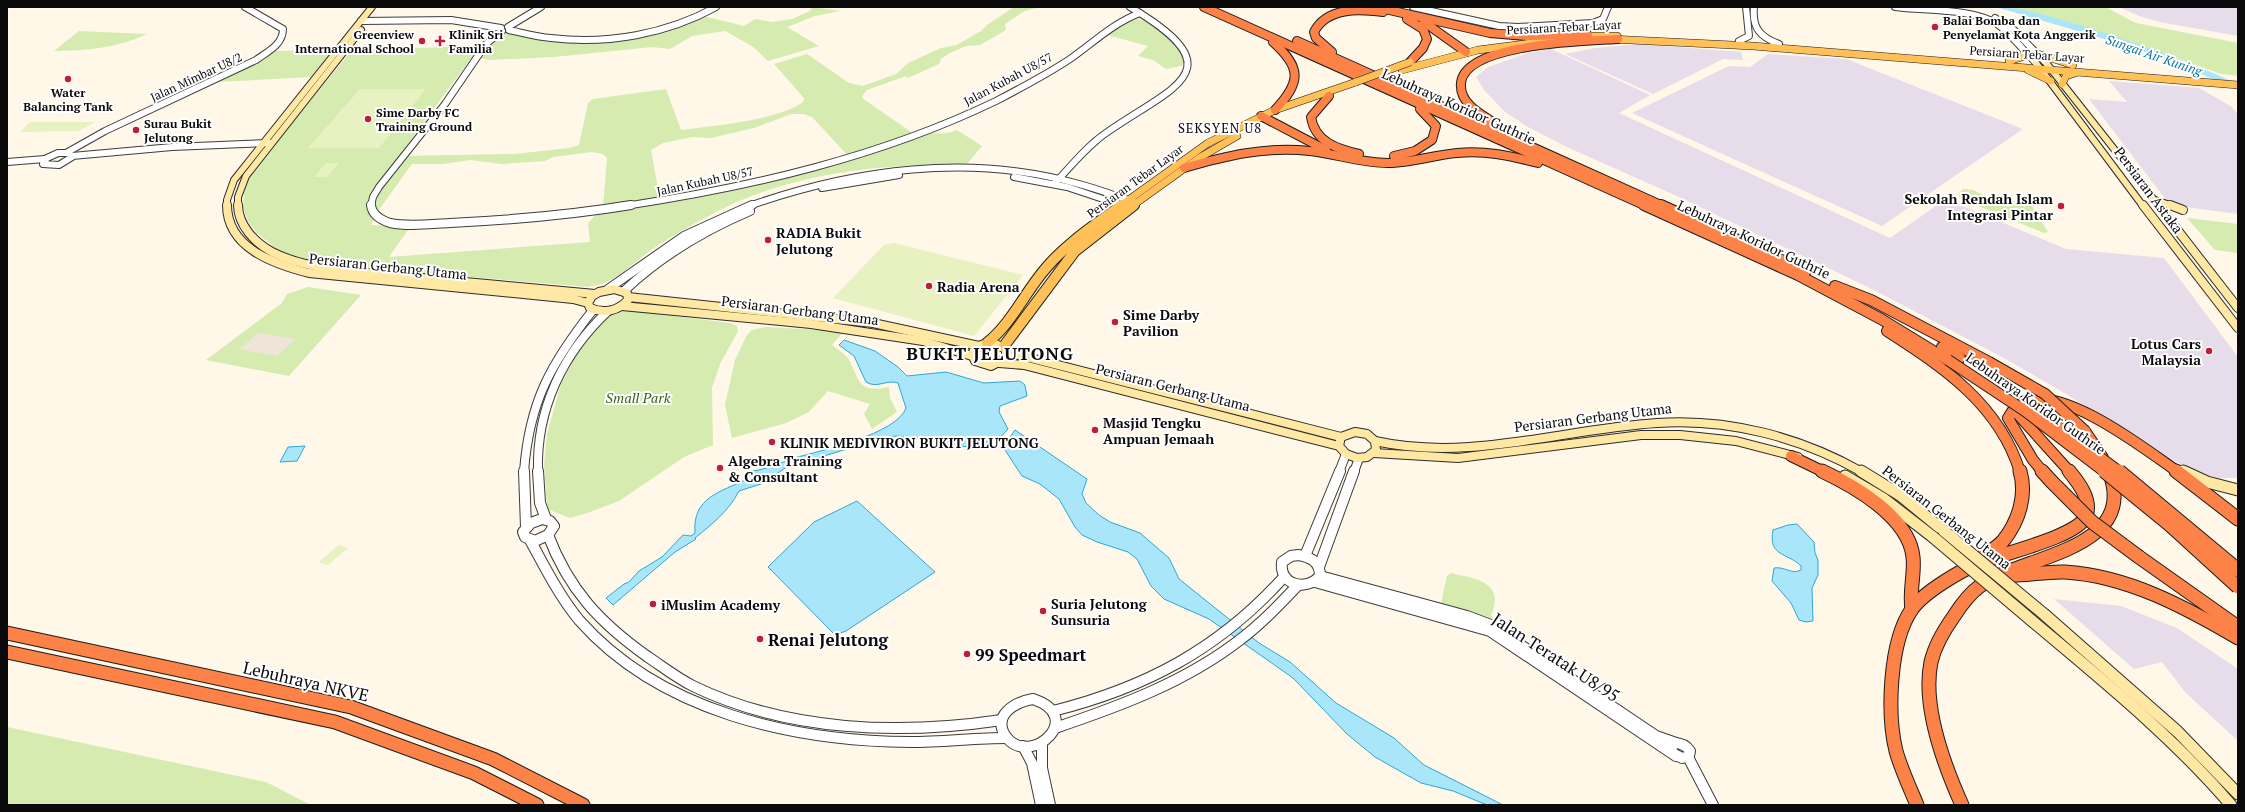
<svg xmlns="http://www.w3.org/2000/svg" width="2245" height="812" viewBox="0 0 2245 812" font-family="'PT Serif',serif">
  <rect width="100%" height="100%" fill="#fff7e8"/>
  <!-- industrial -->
  <g fill="#e7ddea">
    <path d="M2119,7H2238V36L2160,22L2139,16Z"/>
    <path d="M1639,44L1741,52L1743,60L1723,59L1653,94L1565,54L1595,48Z"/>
    <path d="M1551,49L1650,95L1619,113L1890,238L1946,199L2066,249L2164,258L2238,357V478H2218L2192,470L2159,453L2063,392L2002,357L1872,289L1679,197L1569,148L1528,127L1505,112L1484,90L1476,77L1488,67L1528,53Z"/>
    <path d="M1768,54L1846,59L2023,129L1882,226L1632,113L1729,66L1750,67Z"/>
    <path d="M2109,81L2199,88L2232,107L2238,115V214L2170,205L2089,99L2127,102Z"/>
    <path d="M2054,599L2121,606L2177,628L2238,669V741L2185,692L2162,662L2134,669Z"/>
  </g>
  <!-- green -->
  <g fill="#d6ebb0" fill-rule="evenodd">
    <path d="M812,7L840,11L815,16L787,27L819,46L768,61L752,46L725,31L692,36L670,49L652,47L554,57L490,60L479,58L490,41L508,33L609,40L703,16L744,26L755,19L772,22L792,19L810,11Z"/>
    <path d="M1014,7H1040L1025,11L1005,24L1006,30L980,45L966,46L948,54L941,59L939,64L908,78L906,76L867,90L863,95L862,98L917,136C934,130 941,137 957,130L982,146L967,164C877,164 785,173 705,218C686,228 668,238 650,251C637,260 624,273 609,281C603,285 595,285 588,287L354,267L318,262L279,251L257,233L248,221L243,208L244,193L251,174L352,50L480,46L399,156L514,154L569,148L579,145L588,103L593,99L666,89L681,130C713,126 779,120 803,102L804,98L774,64L807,54L849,83L863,86L896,74L908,63L941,48L957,45L981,31L987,25ZM791,114H803L812,117L851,159L784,178L661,204L651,150L663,143L692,137L711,138L754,128ZM592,152L603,154L607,158L603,207L588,223L590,242L389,257L410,227L371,225L378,211L412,164H443L471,160L501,164L545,161L553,157Z"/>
    <path d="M2008,7H2105L2136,23L2238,43V76L2221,74L2169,55Z"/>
    <path d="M1138,19L1153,22L1182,51L1185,65L1166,69L1153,60L1138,56L1148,46L1107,35L1122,24Z"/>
    <path d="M79,31L147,34C118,48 85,51 54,51Z"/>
    <path d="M332,50L311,77L217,82L274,51Z"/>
    <path d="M1963,189L1973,190L1992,199L2030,203L2048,232L2044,233L1961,199L1958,194Z"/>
    <path d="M2187,218L2238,224V253L2215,250Z"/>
    <path d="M308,287L361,295L289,376L206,360L282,303L287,294Z"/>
    <path d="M627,310L730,323L737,326L738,331L720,364L712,388L713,445L684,457L619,501L590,512L570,518L547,509L544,464L547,434L561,384L575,356L588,337L609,314Z"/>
    <path d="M765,327L844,331L832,345C837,349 846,354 849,360C861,382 857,393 889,387L890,398L897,412L872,429L864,414L870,404L828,391L809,412L786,423L732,438L725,405L735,360L747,335L752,330Z"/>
    <path d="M1451,573C1466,577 1494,579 1495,599C1495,605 1492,612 1491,618L1441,603L1447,576Z"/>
    <path d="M7,727L266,782L311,805H7Z"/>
  </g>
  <!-- pitch -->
  <g fill="#e7f1c2">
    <path d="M360,89H426L379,148H308Z"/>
    <path d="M30,122H95L78,131L20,132Z"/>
    <path d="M326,163H339L327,177H314Z"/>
    <path d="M894,243L1023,275L974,336L833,298L884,245Z"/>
    <path d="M339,545L348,548L328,565L319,562Z"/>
  </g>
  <!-- plaza -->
  <path fill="#eee5d8" d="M258,333L296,339L277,356L239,349Z"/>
  <!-- water -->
  <g fill="#a9e6fa" stroke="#2ca8d5">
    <path d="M844,340L875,351L898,367L907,376L946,372L984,383L1020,381L1025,385L1027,396L1000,406L999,412L1008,429L1000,438L976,446L957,447L920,438L896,436L876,440L785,468L764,483L739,491C728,512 713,523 695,538L696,539L675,552L613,605L606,598L624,584L629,582L639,571L662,557L683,535L691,536L695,533C692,497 721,492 747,479V476L753,471C767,469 780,463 794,458C820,451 897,434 906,408L898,383C887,379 877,389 866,382L854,356L839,345Z"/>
    <path d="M1015,430L1087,479L1082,494L1086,503L1099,515L1110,522L1140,533L1169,558L1179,579L1259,643L1290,662L1336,703L1394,738L1424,765L1503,805H1487L1453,791L1421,783L1375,757L1347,734L1293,678L1209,619L1164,599L1151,586L1137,559L1128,552L1097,542L1082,535L1075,527L1059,499L1040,484L1022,476L1001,444L1008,440Z"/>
    <path d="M305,446L297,461L280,462L288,447Z"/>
    <path d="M857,501L935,572L846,631L835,635L768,567L814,522Z"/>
    <path d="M1797,524L1814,542L1815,553L1818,560V575L1812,588L1813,621L1806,622L1799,620L1791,603L1772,581L1774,568C1784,566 1792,575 1801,570V566C1787,552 1768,557 1773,530L1788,525Z"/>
  </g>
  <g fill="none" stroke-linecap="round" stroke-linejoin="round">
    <!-- river -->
    <path fill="#a9e6fa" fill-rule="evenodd" d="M1996,7C2022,7 2048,16 2073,23C2129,40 2184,59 2238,84V90L2178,64L2118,43Z"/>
    <defs>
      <g id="tertiary-far2">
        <path d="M1413,7L1499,26L1518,27L1593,23L1603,19L1608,7"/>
        <path d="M1754,7C1752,28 1760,37 1779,44"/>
        <path d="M1895,7C1924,11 1973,8 1997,24C2011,34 2024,51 2036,63"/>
        <path d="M1995,18L2013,29L2047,64"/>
        <path d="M361,21L451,20L501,28"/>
        <path d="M508,27L541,7"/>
        <path d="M509,30C523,33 537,37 551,38C607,45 667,34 716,7"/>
        <path d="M1739,41L1749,36L1746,7"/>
        <path d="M58,153H69L72,157L59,165L43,164L47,158Z"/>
        <path d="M66,153L105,131L256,60C267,52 283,45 283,29L245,7"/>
        <path d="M72,156L172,147L269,143"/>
        <path d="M7,162L45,159"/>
        <path d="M1014,177L1067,187L1124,206"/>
        <path d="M1056,182C1072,165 1087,146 1106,133C1173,86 1238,71 1130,7"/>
        <path d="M822,188L899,175"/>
        <path d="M371,206L373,197L379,187L445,104L486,44L502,31"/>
        <path d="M625,206C751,187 880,157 996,101C1021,88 1046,75 1070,59C1093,43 1113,23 1140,13"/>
        <path d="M749,206C854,169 970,153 1079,184C1098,189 1116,196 1134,202"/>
      </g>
      <g id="tertiary-far1">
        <path d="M371,205C372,215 381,220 390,223C409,227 430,224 450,223C511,220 571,215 631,205"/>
        <path d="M1122,205L1126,207"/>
        <path d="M608,289L684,236L752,205"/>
        <path d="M624,291C661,256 703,231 750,211"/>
        <path d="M524,472C529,402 551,363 593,310"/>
        <path d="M538,472C536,409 563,353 608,311"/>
        <path d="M1339,472L1346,454"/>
        <path d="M1354,472L1359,458"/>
      </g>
      <g id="tertiary">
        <path d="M524,471L526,527"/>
        <path d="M538,471L540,503L546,519"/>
        <path d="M542,519L550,521L554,526L548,535L535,541L525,537L523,532L531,523Z"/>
        <path d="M548,535C569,590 600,623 648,657C663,667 677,678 693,686C788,732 900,735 1002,720"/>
        <path d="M530,540C545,567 559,596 579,620C660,712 793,741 910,742C943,742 975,738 1007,738"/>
        <path d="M1298,555C1311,557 1320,562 1320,576C1306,592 1279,585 1282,562L1291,556Z"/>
        <path d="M1305,556L1340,471"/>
        <path d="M1319,567L1354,471"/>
        <path d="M1320,576L1467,616L1491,625L1656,736L1676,743"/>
        <path d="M1315,582L1490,631L1676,756"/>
        <path d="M1033,699C1087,717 1031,767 1007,738C990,716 1015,702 1033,699Z"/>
        <path d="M1053,711C1145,688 1219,649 1283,578"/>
        <path d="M1055,728C1120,706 1186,682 1241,639C1262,623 1280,604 1298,585"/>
        <path d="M1042,743V768L1050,805"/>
        <path d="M1674,743C1681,743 1686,745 1690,751L1689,756L1682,758L1674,754L1671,749Z"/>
        <path d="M1023,746L1032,763L1041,805"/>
        <path d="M1688,757L1713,805"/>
      </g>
      <g id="secondary-far2">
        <path d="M2036,63L2143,206"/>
        <path d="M2047,64L2159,206"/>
        <path d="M2155,200L2173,206"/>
        <path d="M227,206V200L234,180L372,7"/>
        <path d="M238,206V197L246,176L361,30"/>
      </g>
      <g id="secondary-far1">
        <path d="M227,205C227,248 274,264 309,273L573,299L588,303"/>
        <path d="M238,205C238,225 255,243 272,252C308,271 370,273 411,277C472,283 534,288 595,294"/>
        <path d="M2143,205L2238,328"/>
        <path d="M2158,205L2238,308"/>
        <path d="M2170,205L2183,210"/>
        <path d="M614,289L627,293L628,300C618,311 604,314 590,308L588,303L592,296L599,292Z"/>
        <path d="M628,297L873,323L979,346"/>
        <path d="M622,306L811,324L923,341L972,356"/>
        <path d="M993,343L1006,349V358L991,366L975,361L972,354C976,345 984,343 993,343Z"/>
        <path d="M1007,352L1341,437"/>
        <path d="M999,363L1024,365L1339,446"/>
        <path d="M1355,432L1367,434L1375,441L1376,450L1367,457L1357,458L1346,454L1339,446L1341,437Z"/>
        <path d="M1375,441C1470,462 1562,429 1657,423C1728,418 1800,437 1862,472"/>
        <path d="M1374,453L1458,458L1641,435H1680L1736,441L1798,457"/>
        <path d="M2182,470L2185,472"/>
      </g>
      <g id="secondary">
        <path d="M1861,471L1900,495L1944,531"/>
        <path d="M2183,471L2207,482L2238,490"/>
        <path d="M1845,476L1884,499L1933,537"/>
        <path d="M2045,615L2178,732L2238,794"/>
        <path d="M2031,620C2101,679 2171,735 2231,805"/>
      </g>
      <g id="primary-far1">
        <path d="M1579,36H1617"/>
        <path d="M1610,39L1753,46L2238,85"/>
        <path d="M2038,54L2073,65"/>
        <path d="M2009,61L2022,57L2026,52"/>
        <path d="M1402,70L1478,50L1556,40"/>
        <path d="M2028,70L2051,81"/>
        <path d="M2062,84L2066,76L2078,72"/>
        <path d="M1120,206L1208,143L1275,110L1356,82"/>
        <path d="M1132,206L1199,158L1237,136"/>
      </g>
      <g id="primary">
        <path d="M987,343C1012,323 1025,292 1046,268C1067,243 1095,225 1122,205"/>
        <path d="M1004,346L1075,251L1134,205"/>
      </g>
      <g id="motorway-far2">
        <path d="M1204,7L1646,206"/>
        <path d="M1376,7L1490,33L1526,36L1588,35"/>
        <path d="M1407,19L1423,29L1427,39L1423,48L1410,62"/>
        <path d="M1424,22L1466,52"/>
        <path d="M1297,41L1663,206"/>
        <path d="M1273,42C1302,68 1301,82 1275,110"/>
        <path d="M1332,52L1316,38L1314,32C1327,7 1359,9 1383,12"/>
        <path d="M1329,96L1311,117C1315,142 1337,149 1359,154"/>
        <path d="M1261,116L1326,150"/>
        <path d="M1495,123C1480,114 1459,103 1461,83C1465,43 1586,41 1618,39"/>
        <path d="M1394,156L1415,151L1432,140L1436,126L1420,109"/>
        <path d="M1184,168C1225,156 1266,146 1310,151C1336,154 1361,163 1388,163C1411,163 1434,155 1457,153C1485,150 1511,156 1538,163"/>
      </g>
      <g id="motorway-far1">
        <path d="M1644,205L1798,275L1881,319L1948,360"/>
        <path d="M1661,205L1806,271"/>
        <path d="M1835,286L1871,300L1989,362"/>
        <path d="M1887,331C1943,367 1999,404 2020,472"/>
        <path d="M1942,347L1960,358"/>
        <path d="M2014,410L2070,472"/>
        <path d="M2085,431L2102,456L2109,472"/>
        <path d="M1791,456L1824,472"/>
        <path d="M2043,472L2033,460L2008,418C2012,412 2015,405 2022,402C2062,384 2145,449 2178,472"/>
      </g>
      <g id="motorway">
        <path d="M1822,471C1854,486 1909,517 1913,557C1915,574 1909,591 1912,609"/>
        <path d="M2042,471L2051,481"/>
        <path d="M2176,471L2238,519"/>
        <path d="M2139,557L2238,627"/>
        <path d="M1980,561L1981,558C1988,552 1997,548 2003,541C2019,521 2027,495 2020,471"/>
        <path d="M2001,575C2023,577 2044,571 2065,572C2128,576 2185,607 2238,638"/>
        <path d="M7,633L351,707L493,759L583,805"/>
        <path d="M7,652L335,722L474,773L537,805"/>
        <path d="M1917,805C1910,788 1901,769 1896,751C1887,714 1889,642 1912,609C1924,592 1960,571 1979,563C2000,554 2078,537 2086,516C2092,500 2079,483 2069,471"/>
        <path d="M1962,805C1944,765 1922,706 1931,662C1935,645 1944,630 1954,616C1961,605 1969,594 1980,586C2023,555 2140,551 2109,471"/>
      </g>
    </defs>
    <!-- tertiary-far2 casing -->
    <use href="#tertiary-far2" stroke="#3d3d3d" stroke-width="8"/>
    <!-- tertiary-far1 casing -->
    <use href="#tertiary-far1" stroke="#3d3d3d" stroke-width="10"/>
    <!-- tertiary casing -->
    <use href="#tertiary" stroke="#3d3d3d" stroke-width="12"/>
    <!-- secondary-far2 casing -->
    <use href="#secondary-far2" stroke="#2c2c2c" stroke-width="8"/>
    <!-- secondary-far1 casing -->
    <use href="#secondary-far1" stroke="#2c2c2c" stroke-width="10"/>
    <!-- secondary casing -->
    <use href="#secondary" stroke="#2c2c2c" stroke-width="13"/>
    <!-- primary-far1 casing -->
    <use href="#primary-far1" stroke="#1b1b1b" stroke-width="8"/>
    <!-- primary casing -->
    <use href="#primary" stroke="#1b1b1b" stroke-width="12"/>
    <!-- motorway-far2 casing -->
    <use href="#motorway-far2" stroke="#1b1b1b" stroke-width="10"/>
    <!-- motorway-far1 casing -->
    <use href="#motorway-far1" stroke="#1b1b1b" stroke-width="12"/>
    <!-- motorway casing -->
    <use href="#motorway" stroke="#1b1b1b" stroke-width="15"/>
    <!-- tertiary-far2 -->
    <use href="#tertiary-far2" stroke="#fff" stroke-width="6"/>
    <!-- tertiary-far1 -->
    <use href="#tertiary-far1" stroke="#fff" stroke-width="8"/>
    <!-- tertiary -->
    <use href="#tertiary" stroke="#fff" stroke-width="10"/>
    <!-- secondary-far2 -->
    <use href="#secondary-far2" stroke="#ffe8a3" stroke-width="6"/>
    <!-- secondary-far1 -->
    <use href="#secondary-far1" stroke="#ffe8a3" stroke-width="8"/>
    <!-- secondary -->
    <use href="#secondary" stroke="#ffe8a3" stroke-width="11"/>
    <!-- primary-far1 -->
    <use href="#primary-far1" stroke="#ffc058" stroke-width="7"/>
    <!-- primary -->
    <use href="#primary" stroke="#ffc058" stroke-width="10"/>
    <!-- motorway-far2 -->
    <use href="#motorway-far2" stroke="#fd8247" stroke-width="8"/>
    <!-- motorway-far1 -->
    <use href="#motorway-far1" stroke="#fd8247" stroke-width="10"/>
    <!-- motorway -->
    <use href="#motorway" stroke="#fd8247" stroke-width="13"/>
    <defs>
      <g id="secondary-bridge">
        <path d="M1944,531L2045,615"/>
        <path d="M1933,537L2031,620"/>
      </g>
      <path id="primary-bridge" d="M1356,82L1410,62"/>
      <g id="motorway-bridge-far1">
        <path d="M1948,360L2025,411L2105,472"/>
        <path d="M1989,362L2045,394L2085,431"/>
        <path d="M2025,402L2120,472"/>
      </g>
      <g id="motorway-bridge">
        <path d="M2104,471L2170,525L2238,587"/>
        <path d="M2119,471L2238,570"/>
        <path d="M2051,481L2092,522L2139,557"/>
      </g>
    </defs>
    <!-- secondary-bridge casing -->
    <use href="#secondary-bridge" stroke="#2c2c2c" stroke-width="13" stroke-linecap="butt"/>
    <!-- primary-bridge casing -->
    <use href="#primary-bridge" stroke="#1b1b1b" stroke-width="8" stroke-linecap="butt"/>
    <!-- motorway-bridge-far1 casing -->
    <use href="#motorway-bridge-far1" stroke="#1b1b1b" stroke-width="12" stroke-linecap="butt"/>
    <!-- motorway-bridge casing -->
    <use href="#motorway-bridge" stroke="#1b1b1b" stroke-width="15" stroke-linecap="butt"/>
    <!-- secondary-bridge -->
    <use href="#secondary-bridge" stroke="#ffe8a3" stroke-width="11"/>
    <!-- primary-bridge -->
    <use href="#primary-bridge" stroke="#ffc058" stroke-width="7"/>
    <!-- motorway-bridge-far1 -->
    <use href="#motorway-bridge-far1" stroke="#fd8247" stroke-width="10"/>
    <!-- motorway-bridge -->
    <use href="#motorway-bridge" stroke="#fd8247" stroke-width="13"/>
  </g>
  <!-- markers -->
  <g fill="#c11c3a" stroke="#fff" stroke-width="1.5">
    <circle cx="1935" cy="27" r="4"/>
    <circle cx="422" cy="41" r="4"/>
    <path d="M438 35h4v4h4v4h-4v4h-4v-4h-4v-4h4z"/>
    <circle cx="68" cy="79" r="4"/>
    <circle cx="368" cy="119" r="4"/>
    <circle cx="136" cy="130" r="4"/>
    <circle cx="2061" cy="206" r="4"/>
    <circle cx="768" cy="240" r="4"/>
    <circle cx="929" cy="286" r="4"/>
    <circle cx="1115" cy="322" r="4"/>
    <circle cx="2209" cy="351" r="4"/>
    <circle cx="1095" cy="430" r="4"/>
    <circle cx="772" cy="442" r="4"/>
    <circle cx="720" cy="468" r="4"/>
    <circle cx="653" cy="604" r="4"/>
    <circle cx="1043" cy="611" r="4"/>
    <circle cx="760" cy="639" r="4"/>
    <circle cx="967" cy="654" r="4"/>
  </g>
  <g text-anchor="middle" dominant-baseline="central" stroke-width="4" stroke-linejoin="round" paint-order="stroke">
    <!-- far-poi labels -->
    <g font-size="12" font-weight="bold" fill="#0a0a0a" stroke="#fff" text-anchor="start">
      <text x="1943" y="20">Balai Bomba dan<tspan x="1943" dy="14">Penyelamat Kota Anggerik</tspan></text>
      <text x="414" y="34" text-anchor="end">Greenview<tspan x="414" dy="14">International School</tspan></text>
      <text x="449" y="34">Klinik Sri<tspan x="449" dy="14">Familia</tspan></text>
      <text x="68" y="92" text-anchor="middle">Water<tspan x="68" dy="14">Balancing Tank</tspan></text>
      <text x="376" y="112">Sime Darby FC<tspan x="376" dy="14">Training Ground</tspan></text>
      <text x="144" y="123">Surau Bukit<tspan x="144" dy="14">Jelutong</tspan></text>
    </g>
    <!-- far-street labels -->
    <g font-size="12" fill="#0a0a0a" stroke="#fff">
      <text transform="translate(1564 27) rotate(-3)">Persiaran Tebar Layar</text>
      <text transform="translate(2027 54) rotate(4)">Persiaran Tebar Layar</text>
      <text transform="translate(196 77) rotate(-25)">Jalan Mimbar U8/2</text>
      <text transform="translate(1008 79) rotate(-28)">Jalan Kubah U8/57</text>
      <text transform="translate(705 181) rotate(-12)">Jalan Kubah U8/57</text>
      <text transform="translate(1135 181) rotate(-36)">Persiaran Tebar Layar</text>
    </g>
    <!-- far-water labels -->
    <g font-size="13" font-style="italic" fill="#0e75a1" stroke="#fff">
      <text transform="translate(2154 55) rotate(19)">Sungai Air Kuning</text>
    </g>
    <!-- far-quarter labels -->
    <g font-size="13" letter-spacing="1" fill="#0a0a0a" stroke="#fff">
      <text x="1220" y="128">SEKSYEN U8</text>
    </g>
    <!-- street labels -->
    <g font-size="14" fill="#0a0a0a" stroke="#fff">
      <text transform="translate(1459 106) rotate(24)">Lebuhraya Koridor Guthrie</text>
      <text transform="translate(2149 190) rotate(53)">Persiaran Astaka</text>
      <text transform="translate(1754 239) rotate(25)">Lebuhraya Koridor Guthrie</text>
      <text transform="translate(388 266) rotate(6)">Persiaran Gerbang Utama</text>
      <text transform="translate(800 310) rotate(7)">Persiaran Gerbang Utama</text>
      <text transform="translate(1173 387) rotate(14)">Persiaran Gerbang Utama</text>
      <text transform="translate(2036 403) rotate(35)">Lebuhraya Koridor Guthrie</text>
      <text transform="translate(1593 417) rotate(-7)">Persiaran Gerbang Utama</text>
      <text transform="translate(1947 517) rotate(38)">Persiaran Gerbang Utama</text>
    </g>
    <!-- poi labels -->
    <g font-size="14" font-weight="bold" fill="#0a0a0a" stroke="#fff" text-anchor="start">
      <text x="2053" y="198" text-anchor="end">Sekolah Rendah Islam<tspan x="2053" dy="16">Integrasi Pintar</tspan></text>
      <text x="776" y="232">RADIA Bukit<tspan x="776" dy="16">Jelutong</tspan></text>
      <text x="937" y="286">Radia Arena</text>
      <text x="1123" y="314">Sime Darby<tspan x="1123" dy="16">Pavilion</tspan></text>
      <text x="2201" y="343" text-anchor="end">Lotus Cars<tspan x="2201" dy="16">Malaysia</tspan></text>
      <text x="1103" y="422">Masjid Tengku<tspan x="1103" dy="16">Ampuan Jemaah</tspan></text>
      <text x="780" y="442">KLINIK MEDIVIRON BUKIT JELUTONG</text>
      <text x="728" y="460">Algebra Training<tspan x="728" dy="16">&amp; Consultant</tspan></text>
      <text x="1051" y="603">Suria Jelutong<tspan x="1051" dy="16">Sunsuria</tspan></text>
      <text x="661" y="604">iMuslim Academy</text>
    </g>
    <!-- park labels -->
    <g font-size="14" font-style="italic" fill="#326418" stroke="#fff">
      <text x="638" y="397">Small Park</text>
    </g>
    <!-- near-poi labels -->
    <g font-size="17" font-weight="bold" fill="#0a0a0a" stroke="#fff" text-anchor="start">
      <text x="768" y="639">Renai Jelutong</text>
      <text x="975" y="654">99 Speedmart</text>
    </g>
    <!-- near-street labels -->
    <g font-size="17" fill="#0a0a0a" stroke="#fff">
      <text transform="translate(1556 657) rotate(33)">Jalan Teratak U8/95</text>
      <text transform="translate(306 681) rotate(13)">Lebuhraya NKVE</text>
    </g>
    <!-- district labels -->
    <g font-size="18" font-weight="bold" letter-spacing="1" fill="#0a0a0a" stroke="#fff">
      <text x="990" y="353">BUKIT JELUTONG</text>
    </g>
  </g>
  <!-- border -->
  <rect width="2245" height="812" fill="none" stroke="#0a0a0a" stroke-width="16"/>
</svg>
